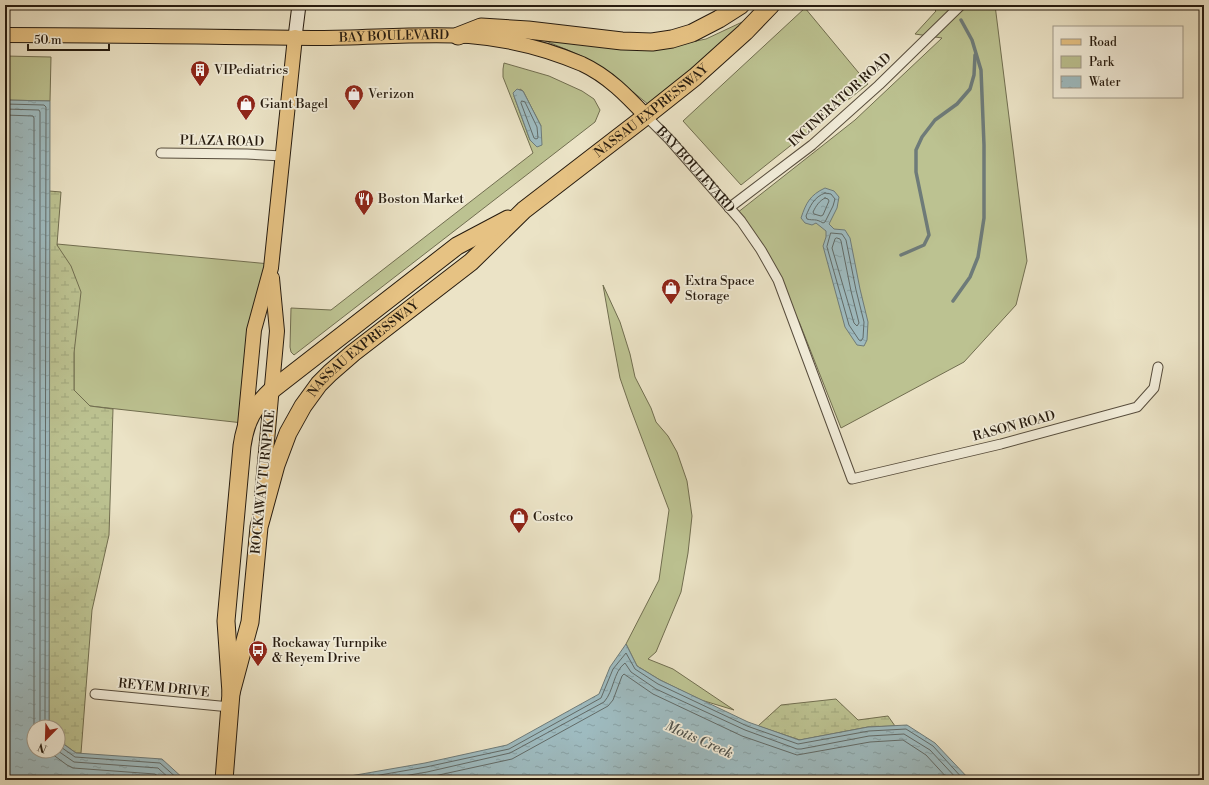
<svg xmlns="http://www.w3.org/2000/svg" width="1209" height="785" viewBox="0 0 1209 785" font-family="'Libre Bodoni',serif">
  <defs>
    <pattern id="wetland-marsh" width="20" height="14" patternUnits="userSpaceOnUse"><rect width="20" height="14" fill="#bcc291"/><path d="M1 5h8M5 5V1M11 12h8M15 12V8" fill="none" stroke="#a1a67c"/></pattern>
    <pattern id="water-ripples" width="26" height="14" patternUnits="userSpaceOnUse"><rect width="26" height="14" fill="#9ebbc0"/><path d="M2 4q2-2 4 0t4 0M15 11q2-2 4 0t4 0" fill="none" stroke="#88a0a4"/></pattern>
  </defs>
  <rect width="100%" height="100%" fill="#ebe3c6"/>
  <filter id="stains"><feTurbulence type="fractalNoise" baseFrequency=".005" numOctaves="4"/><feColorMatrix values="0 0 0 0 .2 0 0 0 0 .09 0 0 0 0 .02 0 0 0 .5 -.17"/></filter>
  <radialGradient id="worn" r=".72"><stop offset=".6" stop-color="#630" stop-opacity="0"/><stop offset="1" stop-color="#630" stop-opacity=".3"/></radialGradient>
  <!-- green -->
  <g fill="#bcc291" stroke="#716e50" fill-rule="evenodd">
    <path d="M930,5H995L1027,261L1016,305L964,362L841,428L800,324L766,250L737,213L855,120L942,38L915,34L936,11Z"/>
    <path d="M805,8L868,84L741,185L683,121Z"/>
    <path d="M755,16L654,109L606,70L584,57L527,33L677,45L706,39Z"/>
    <path d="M5,56L51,57L50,101L5,100Z"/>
    <path d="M504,63L549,76L582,91L594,99L600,110L595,122L294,355L291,352L290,347L291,308L331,310L533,153L503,77V69ZM520,89L523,91L541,126L530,140L514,96Z"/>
    <path d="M57,244L270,264L243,423L90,406L74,390V353Z"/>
    <path d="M603,285L620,322L630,354L635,377L651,408L656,422L668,436L677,452L687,481L692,516L688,553L681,592L656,652L648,659L673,669L734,710L701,700L660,680L637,666L626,644L659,580L669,510L630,407L620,378L610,325Z"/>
  </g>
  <!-- wetland -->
  <g fill="url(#wetland-marsh)" stroke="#716e50">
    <path d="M49,191L61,192L57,245L71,266L81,292L74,353V390L90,406L113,409L109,535L92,610L81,753H76L58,740V727H49Z"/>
    <path d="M836,699L858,720L888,716L895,726L868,727L800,740L758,726L781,705Z"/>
  </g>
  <!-- water -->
  <g fill="url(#water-ripples)" stroke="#6e7b79">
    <path d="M517,89L523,91L541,126L542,145L537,147L530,140L514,96L513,93Z"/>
    <path d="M5,100L50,101L49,727H34V751H58V740L76,753L162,759L185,780H5Z"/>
    <path d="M825,188L834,191L839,197L837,208L829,224L834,229L845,230L850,238L860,289L868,322L867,340L864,346L857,345L845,327L823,246L826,237V231L816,223L812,225L805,223L801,218C806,203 810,195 825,188Z"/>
    <path d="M626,644L637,666L660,680L748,722L799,740L868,727L907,725L935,743L970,780H327L425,763L507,745L599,694L610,667Z"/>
  </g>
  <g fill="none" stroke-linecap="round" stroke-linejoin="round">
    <!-- shore -->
    <g stroke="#626b68" stroke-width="1">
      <path d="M522,101L525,102L537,127L538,138L536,139L534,138L521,103Z"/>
      <path d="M5,104L44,105L46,107L45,727"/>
      <path d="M5,109L39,110L40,112V727"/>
      <path d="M5,115L33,116L34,118V727"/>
      <path d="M825,193L831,194L835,199L833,206L825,222L823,223C815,218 814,221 807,219L806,216C810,206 814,197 825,193Z"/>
      <path d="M825,198L828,199L829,201L823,215L821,216L814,214L813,212C816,206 819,201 825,198Z"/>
      <path d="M831,233L842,234L846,240L856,290L864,322L863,338L861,341L859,340L849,325L827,247Z"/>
      <path d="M837,238L840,239L841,241L851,291L859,323L857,326L854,323L832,248L835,239Z"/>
      <path d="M58,745L75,757L160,763L179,780"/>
      <path d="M48,751L67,765L73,768L155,774L163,780"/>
      <path d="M58,751L74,762L158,768L171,780"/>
      <path d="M351,780L426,767L509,749L601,698L613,669L626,653L635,669L658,684L747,726L798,744L869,731L906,729L933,746L964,780"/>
      <path d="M380,780L427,772L510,753L604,702C614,691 613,672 625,663L631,672L656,689L745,730L797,749H801L869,736L904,734L930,750L958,780"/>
      <path d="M416,780L512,759L608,706L613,700L622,676L624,674L653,694L742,736L797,755L870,742L903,740L926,755L949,780"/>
    </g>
    <!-- stream -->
    <g stroke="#6e7b79" stroke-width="3.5">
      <path d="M901,255L924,245L929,235L916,172V150L922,137L935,120L957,104L970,89L974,75L975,55"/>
      <path d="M953,301L970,277L978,257L984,218V145L981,70L972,40L961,20"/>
    </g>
    <defs>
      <g id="street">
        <path id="s1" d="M646,116L669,139L741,221L761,250L778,280L852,479L1001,444L1137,407L1154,388L1158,367"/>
        <path d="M161,153L247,154L282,156"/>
        <path d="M729,208L812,145L879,85L961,5"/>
        <path d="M95,694L230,707"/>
      </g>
      <path id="secondary" d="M295,37L299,5"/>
      <g id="primary">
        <path id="s2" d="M5,35C110,35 214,37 319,38C368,38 420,33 469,36C507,39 547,49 582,64C608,76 627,96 646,116"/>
        <path d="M245,425L254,330L271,268L295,37"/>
        <path d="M262,496L277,331L272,278"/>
      </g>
      <g id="highway">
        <path d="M458,36L481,27L528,30L622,41L652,42L672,39L692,33L719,19L741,5"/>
        <path id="s3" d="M231,693L250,622L259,527L276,465L288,433L303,406L319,384L330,373L353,353L471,262L524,210L646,116L695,77L745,32L771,5"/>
        <path d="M224,780L231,693L226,621L242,446C246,419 253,408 273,389L457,246L508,219"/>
      </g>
    </defs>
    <!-- street casing -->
    <use href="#street" stroke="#574d3d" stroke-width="11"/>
    <!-- secondary casing -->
    <use href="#secondary" stroke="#261b0f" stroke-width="15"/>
    <!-- primary casing -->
    <use href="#primary" stroke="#261b0f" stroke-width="16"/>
    <!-- highway casing -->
    <use href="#highway" stroke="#261b0f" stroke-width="19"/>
    <!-- street -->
    <use href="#street" stroke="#f2edda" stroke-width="9"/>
    <!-- secondary -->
    <use href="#secondary" stroke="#f2edda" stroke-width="13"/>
    <!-- primary -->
    <use href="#primary" stroke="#e6c283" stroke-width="14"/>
    <!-- highway -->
    <use href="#highway" stroke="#e6c283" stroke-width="17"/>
  </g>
  <!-- icons -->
  <defs>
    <symbol id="building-pin" viewBox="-11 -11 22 30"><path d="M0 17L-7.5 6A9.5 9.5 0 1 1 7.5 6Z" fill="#8f2418" stroke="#f2edda"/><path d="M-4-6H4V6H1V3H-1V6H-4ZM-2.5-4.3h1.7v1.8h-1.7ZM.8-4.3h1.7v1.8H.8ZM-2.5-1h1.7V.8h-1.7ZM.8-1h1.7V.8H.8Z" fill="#fff"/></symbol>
    <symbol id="shop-pin" viewBox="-11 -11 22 30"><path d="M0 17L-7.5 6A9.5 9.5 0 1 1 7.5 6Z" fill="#8f2418" stroke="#f2edda"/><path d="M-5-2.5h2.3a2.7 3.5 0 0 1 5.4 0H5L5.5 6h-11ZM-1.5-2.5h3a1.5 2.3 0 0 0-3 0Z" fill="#fff"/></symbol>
    <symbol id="restaurant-pin" viewBox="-11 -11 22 30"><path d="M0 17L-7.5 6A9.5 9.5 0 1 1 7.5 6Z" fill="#8f2418" stroke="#f2edda"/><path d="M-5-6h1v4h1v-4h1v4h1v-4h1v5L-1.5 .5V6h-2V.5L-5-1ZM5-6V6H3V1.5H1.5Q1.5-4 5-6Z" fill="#fff"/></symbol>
    <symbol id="bus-pin" viewBox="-11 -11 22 30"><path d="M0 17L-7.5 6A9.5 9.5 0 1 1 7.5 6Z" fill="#8f2418" stroke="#f2edda"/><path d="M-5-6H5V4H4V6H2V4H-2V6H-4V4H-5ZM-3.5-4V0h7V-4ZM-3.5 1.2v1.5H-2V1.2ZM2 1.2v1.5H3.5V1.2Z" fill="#fff"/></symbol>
  </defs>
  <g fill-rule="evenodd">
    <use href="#building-pin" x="189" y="59" width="22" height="30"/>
    <use href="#shop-pin" x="343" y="83" width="22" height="30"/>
    <use href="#shop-pin" x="235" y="93" width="22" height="30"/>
    <use href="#restaurant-pin" x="353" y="188" width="22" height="30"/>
    <use href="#shop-pin" x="660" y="277" width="22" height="30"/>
    <use href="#shop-pin" x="508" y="506" width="22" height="30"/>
    <use href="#bus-pin" x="247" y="639" width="22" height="30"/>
  </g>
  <g text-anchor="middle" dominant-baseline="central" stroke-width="3.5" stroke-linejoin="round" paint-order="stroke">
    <!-- street labels -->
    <g font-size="13" fill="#261b0f" stroke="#f2edda">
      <text stroke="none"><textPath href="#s2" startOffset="389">BAY BOULEVARD</textPath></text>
      <text transform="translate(840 100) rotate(-42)">INCINERATOR ROAD</text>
      <text stroke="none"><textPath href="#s3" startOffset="756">NASSAU EXPRESSWAY</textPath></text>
      <text transform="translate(222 141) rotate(1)">PLAZA ROAD</text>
      <text stroke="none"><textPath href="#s1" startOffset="73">BAY BOULEVARD</textPath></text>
      <text stroke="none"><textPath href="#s3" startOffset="382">NASSAU EXPRESSWAY</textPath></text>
      <text transform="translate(1014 426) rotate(-15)">RASON ROAD</text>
      <text transform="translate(263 482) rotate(-84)">ROCKAWAY TURNPIKE</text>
      <text transform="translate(164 688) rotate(6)">REYEM DRIVE</text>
    </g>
    <!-- poi labels -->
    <g font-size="13" fill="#261b0f" stroke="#f2edda" text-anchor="start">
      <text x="214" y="70">VIPediatrics</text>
      <text x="368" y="94">Verizon</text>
      <text x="260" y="104">Giant Bagel</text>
      <text x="378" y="199">Boston Market</text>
      <text x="685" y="281">Extra Space<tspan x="685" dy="15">Storage</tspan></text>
      <text x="533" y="517">Costco</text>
      <text x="272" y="643">Rockaway Turnpike<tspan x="272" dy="15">&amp; Reyem Drive</tspan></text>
    </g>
    <!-- water labels -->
    <g font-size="14" font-style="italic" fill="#50534d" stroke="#f2edda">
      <text transform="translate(699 740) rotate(24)">Motts Creek</text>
    </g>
  </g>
  <!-- margin -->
  <rect width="1209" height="785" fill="none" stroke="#ebe3c6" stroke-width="20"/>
  <rect x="6" y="6" width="1197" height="773" fill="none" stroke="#261b0f" stroke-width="2"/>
  <rect x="10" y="10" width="1189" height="765" fill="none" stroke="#261b0f"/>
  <!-- legend -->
  <rect x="1053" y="26" width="130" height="72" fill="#f2edda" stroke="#a09989"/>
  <rect x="1061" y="39" width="20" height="6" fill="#e6c283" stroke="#a09989"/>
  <text x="1089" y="46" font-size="12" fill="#261b0f">Road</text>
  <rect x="1061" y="56" width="20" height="12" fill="#bcc291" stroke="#a09989"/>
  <text x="1089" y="66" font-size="12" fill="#261b0f">Park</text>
  <rect x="1061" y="76" width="20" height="12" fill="url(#water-ripples)" stroke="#a09989"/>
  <text x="1089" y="86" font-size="12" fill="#261b0f">Water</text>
  <!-- north arrow -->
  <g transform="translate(46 739) rotate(203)"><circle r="19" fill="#f2edda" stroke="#a09989"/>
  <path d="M0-3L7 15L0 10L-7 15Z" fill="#8f2418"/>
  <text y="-6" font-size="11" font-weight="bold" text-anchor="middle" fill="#261b0f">N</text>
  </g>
  <!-- scale -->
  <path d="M28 44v6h81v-6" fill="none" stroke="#261b0f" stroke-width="2"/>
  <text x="34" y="44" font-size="12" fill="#261b0f" stroke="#f2edda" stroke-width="3" paint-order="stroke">50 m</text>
  <rect width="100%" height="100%" filter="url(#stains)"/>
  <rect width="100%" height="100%" fill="url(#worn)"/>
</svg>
